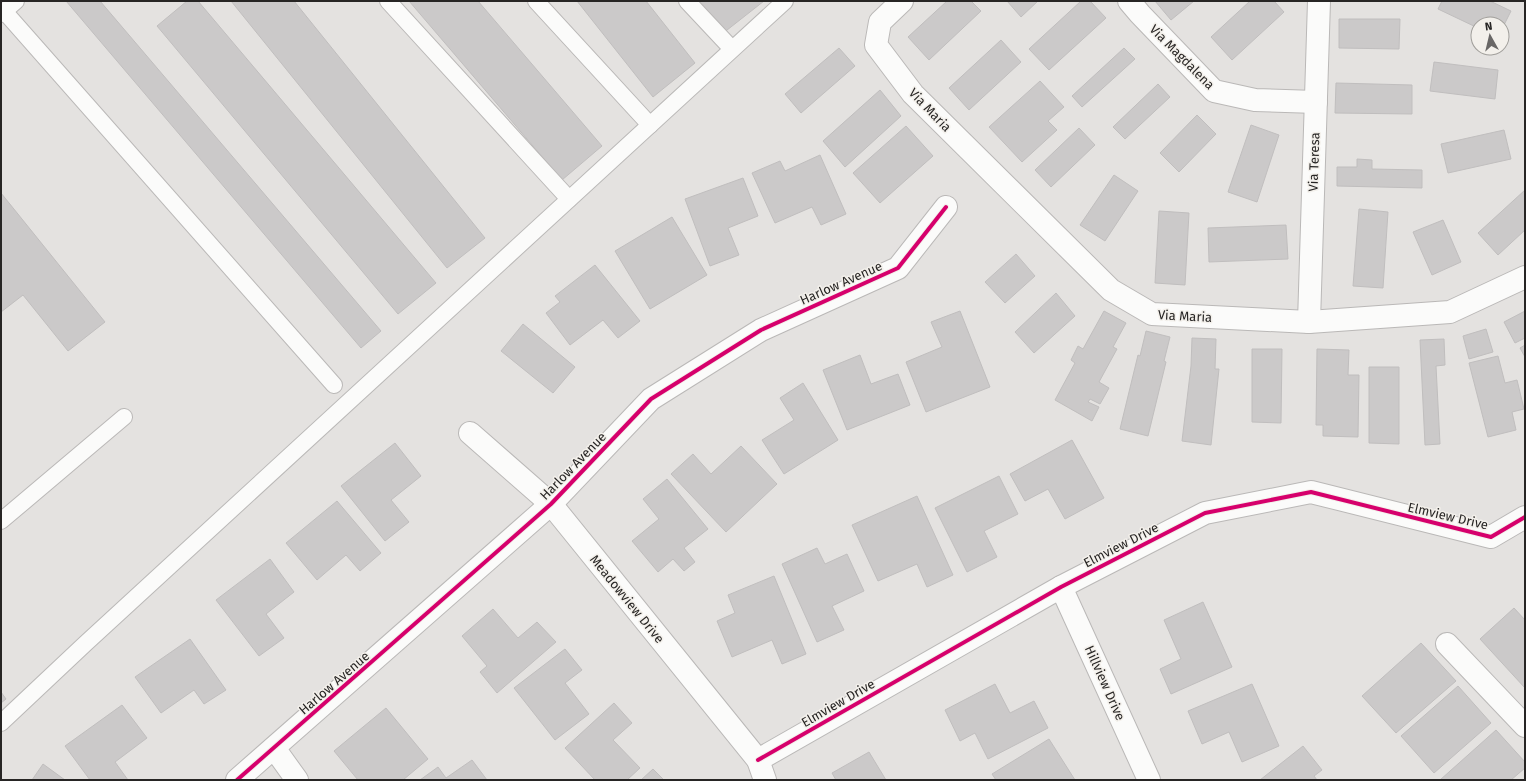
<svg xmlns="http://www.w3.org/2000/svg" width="1526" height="781" viewBox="0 0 1526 781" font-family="'Fira Sans',sans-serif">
  <rect width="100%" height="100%" fill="#e4e2e0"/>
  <!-- building -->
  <g fill="#cbc9c9" stroke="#c0bebe">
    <path d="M66,1H100L381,331L361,348Z"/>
    <path d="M187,1H198L436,283L398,314L157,26Z"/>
    <path d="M231,1H294L485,238L447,268Z"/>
    <path d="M409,1H478L602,146L562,180Z"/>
    <path d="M577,1H646L695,63L653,97Z"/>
    <path d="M695,1H764L722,34Z"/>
    <path d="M947,1H971L981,11L929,60L908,37Z"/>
    <path d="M1007,1H1038L1021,17Z"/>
    <path d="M1081,1H1090L1106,18L1049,70L1029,49Z"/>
    <path d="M1155,1H1194L1171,20Z"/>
    <path d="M1250,1H1274L1284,12L1232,60L1211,37Z"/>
    <path d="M1442,1H1490L1511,11L1502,29V24H1478V28L1438,9Z"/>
    <path d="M1339,19H1400L1399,49L1339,48Z"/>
    <path d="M1001,40L1021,62L969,110L949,88Z"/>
    <path d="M839,48L855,66L801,113L785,94Z"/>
    <path d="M1124,48L1135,59L1082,107L1072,96Z"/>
    <path d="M1434,62L1498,70L1495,99L1430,91Z"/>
    <path d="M1040,81L1064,107L1048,121L1057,130L1022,162L989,127Z"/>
    <path d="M1336,83L1412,85V114L1335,113Z"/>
    <path d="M1158,84L1170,97L1125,139L1113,127Z"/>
    <path d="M880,90L901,116L845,167L823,141Z"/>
    <path d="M1197,115L1216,134L1179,172L1160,153Z"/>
    <path d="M1251,125L1279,135L1257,202L1228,192Z"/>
    <path d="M906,126L933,156L880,203L853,173Z"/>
    <path d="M1079,128L1095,145L1051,187L1035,170Z"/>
    <path d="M1504,130L1511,159L1448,173L1441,144Z"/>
    <path d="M820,155L846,214L821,225L812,207L775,223L752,173L780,161L785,171Z"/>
    <path d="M1357,159L1372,160V169L1422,170V188L1337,186V167H1357Z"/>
    <path d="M1114,175L1138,191L1105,241L1080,225Z"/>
    <path d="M743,178L758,216L728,228L739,255L710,266L685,199Z"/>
    <path d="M1525,190V230L1498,255L1478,233Z"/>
    <path d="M1,193L105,322L68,351L23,295L1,312Z"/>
    <path d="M1359,209L1388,212L1383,288L1353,286Z"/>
    <path d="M1159,211L1189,213L1185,285L1155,283Z"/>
    <path d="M672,217L707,275L650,309L615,251Z"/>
    <path d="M1443,220L1461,262L1432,275L1413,232Z"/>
    <path d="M1286,225L1288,259L1209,262L1208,228Z"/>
    <path d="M1016,254L1035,276L1005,303L985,282Z"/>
    <path d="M595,265L640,321L618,338L603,320L570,345L546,313L560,302L555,296Z"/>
    <path d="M1056,293L1075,316L1034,353L1015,332Z"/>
    <path d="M960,311L990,387L926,412L906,362L942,347L931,322Z"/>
    <path d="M1104,311L1126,323L1113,347L1117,349L1099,382L1109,388L1100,404L1090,399L1088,402L1099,407L1092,421L1055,400L1075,363L1071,360L1078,346L1083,349Z"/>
    <path d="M1525,311V338L1515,343L1504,322Z"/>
    <path d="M523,324L575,367L553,393L501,351Z"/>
    <path d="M1486,329L1493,352L1469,359L1463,336Z"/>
    <path d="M1146,331L1170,337L1164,361L1166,362L1148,436L1120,429L1138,355L1140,356Z"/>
    <path d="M1192,338L1216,339L1215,369H1219L1211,445L1182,441L1191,366Z"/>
    <path d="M1444,339L1445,365L1436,366L1440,444L1425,445L1420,340Z"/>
    <path d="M1525,345V357L1520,348Z"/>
    <path d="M1252,349H1282L1281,423L1252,422Z"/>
    <path d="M1317,349L1349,350L1348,375H1359L1358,437L1323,436V425H1316Z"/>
    <path d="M860,355L871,384L898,374L910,405L847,430L823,370Z"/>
    <path d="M1498,356L1505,383L1517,380L1524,409L1512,412L1516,430L1488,437L1469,363Z"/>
    <path d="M1369,367H1399V444L1369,443Z"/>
    <path d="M803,383L838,440L784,474L762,440L794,420L780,398Z"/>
    <path d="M1072,440L1104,498L1065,519L1048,489L1025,501L1010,474Z"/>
    <path d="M395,443L421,476L391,500L409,522L385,541L341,486Z"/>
    <path d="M741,446L777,484L726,532L671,474L693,454L711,474Z"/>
    <path d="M999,476L1018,514L984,531L997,557L967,572L935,508Z"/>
    <path d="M667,479L708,529L684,548L695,562L684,571L673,559L658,572L632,541L659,519L643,499Z"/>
    <path d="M917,496L953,575L927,587L917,564L878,581L852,525Z"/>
    <path d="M337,501L381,553L360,571L346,555L317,580L286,543Z"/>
    <path d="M817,548L825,564L847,554L864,591L832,606L844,630L817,642L782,564Z"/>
    <path d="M270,559L294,592L266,614L284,638L259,656L216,600Z"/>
    <path d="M774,576L806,654L782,664L772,640L732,657L717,621L735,613L728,595Z"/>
    <path d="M1203,602L1232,667L1171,694L1160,669L1181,659L1164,620Z"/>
    <path d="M1514,608L1525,620V688L1480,639Z"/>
    <path d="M493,609L518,638L537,622L556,642L497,693L480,672L487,666L462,636Z"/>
    <path d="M190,639L226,690L204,704L194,690L161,713L135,677Z"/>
    <path d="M1421,643L1456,681L1396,733L1362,696Z"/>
    <path d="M565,649L582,670L565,683L589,714L555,740L514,688Z"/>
    <path d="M995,684L1010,713L1034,701L1048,728L988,759L975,733L960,741L945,710Z"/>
    <path d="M1252,684L1279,746L1242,762L1229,732L1202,744L1188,711Z"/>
    <path d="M1458,686L1491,723L1434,773L1401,736Z"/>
    <path d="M1,692L6,699L1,703Z"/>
    <path d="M614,703L632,723L613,740L640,768L627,780H595L565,748Z"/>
    <path d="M122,705L147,738L115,762L128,780H90L65,746Z"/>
    <path d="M386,708L428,759L403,780H358L334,751Z"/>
    <path d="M1496,730L1525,762V768L1511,780H1440Z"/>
    <path d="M1049,739L1075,780H996L992,774Z"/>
    <path d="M1303,746L1322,770L1314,776L1317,780H1260Z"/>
    <path d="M869,752L886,780H836L832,773Z"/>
    <path d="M472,760L487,780H420L438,767L446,778Z"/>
    <path d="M43,764L65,780H32Z"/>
    <path d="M653,769L664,780H641Z"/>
  </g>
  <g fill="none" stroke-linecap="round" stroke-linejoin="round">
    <defs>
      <g id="lane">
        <path d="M388,1L569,199"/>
        <path d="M536,1L650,125"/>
        <path d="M687,1L732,49"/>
        <path d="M4,11L334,385"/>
        <path d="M1,14L16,1"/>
        <path d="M1,521L124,417"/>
        <path d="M1,723L86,643L785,1"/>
      </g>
      <g id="street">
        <path d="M902,1L880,22L876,45L913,94L1111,290L1152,314L1309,322L1450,312L1525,277"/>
        <path d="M1129,1L1140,14L1214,91L1255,100L1316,102"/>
        <path d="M1309,322L1319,1"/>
        <path d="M470,433L551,504L758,760L765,780"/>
        <path d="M1061,587L1149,780"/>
        <path d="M1447,644L1525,726"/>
        <path d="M274,748L297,780"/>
        <path d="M758,760L1061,587L1205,513L1311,492L1491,537L1525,517"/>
        <path d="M237,780L551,504L651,399L761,330L898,268L946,207"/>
      </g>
    </defs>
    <!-- lane casing -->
    <use href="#lane" stroke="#bab8b7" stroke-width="18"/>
    <!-- street casing -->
    <use href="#street" stroke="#bab8b7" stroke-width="24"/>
    <!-- lane -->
    <use href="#lane" stroke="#fbfbfa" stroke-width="16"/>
    <!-- street -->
    <use href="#street" stroke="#fbfbfa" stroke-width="22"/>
    <defs>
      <g id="cycleway">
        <path d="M758,760L1061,587L1205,513L1311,492L1491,537L1525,517"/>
        <path d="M237,780L551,504L651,399L761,330L898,268L946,207"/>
      </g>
    </defs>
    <!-- cycleway casing -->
    <use href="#cycleway" stroke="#f3f0eb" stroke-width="6"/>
    <!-- cycleway -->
    <use href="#cycleway" stroke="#d6006c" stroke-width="4"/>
  </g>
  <g text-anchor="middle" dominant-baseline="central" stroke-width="3" stroke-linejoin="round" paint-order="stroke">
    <!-- street labels -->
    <g font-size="13" fill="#272524" stroke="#f3f0eb">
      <text transform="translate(1182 57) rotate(45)">Via Magdalena</text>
      <text transform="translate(930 110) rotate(46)">Via Maria</text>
      <text transform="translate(1314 162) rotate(-88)">Via Teresa</text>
      <text transform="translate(841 283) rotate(-24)">Harlow Avenue</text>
      <text transform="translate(1185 316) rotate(3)">Via Maria</text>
      <text transform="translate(573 466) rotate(-46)">Harlow Avenue</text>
      <text transform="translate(1448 516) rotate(13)">Elmview Drive</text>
      <text transform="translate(1121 545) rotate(-27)">Elmview Drive</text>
      <text transform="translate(627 599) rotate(51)">Meadowview Drive</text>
      <text transform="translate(334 683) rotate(-41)">Harlow Avenue</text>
      <text transform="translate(1105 683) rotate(66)">Hillview Drive</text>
      <text transform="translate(838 703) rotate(-30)">Elmview Drive</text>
    </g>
  </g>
  <!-- border -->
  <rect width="1526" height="781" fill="none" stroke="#272524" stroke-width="4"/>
  <!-- north arrow -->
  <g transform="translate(1490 36) rotate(352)"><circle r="19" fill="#f3f0eb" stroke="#a19f9b"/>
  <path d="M0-3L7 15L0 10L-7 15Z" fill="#696766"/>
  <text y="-6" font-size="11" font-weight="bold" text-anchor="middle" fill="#272524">N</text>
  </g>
</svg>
